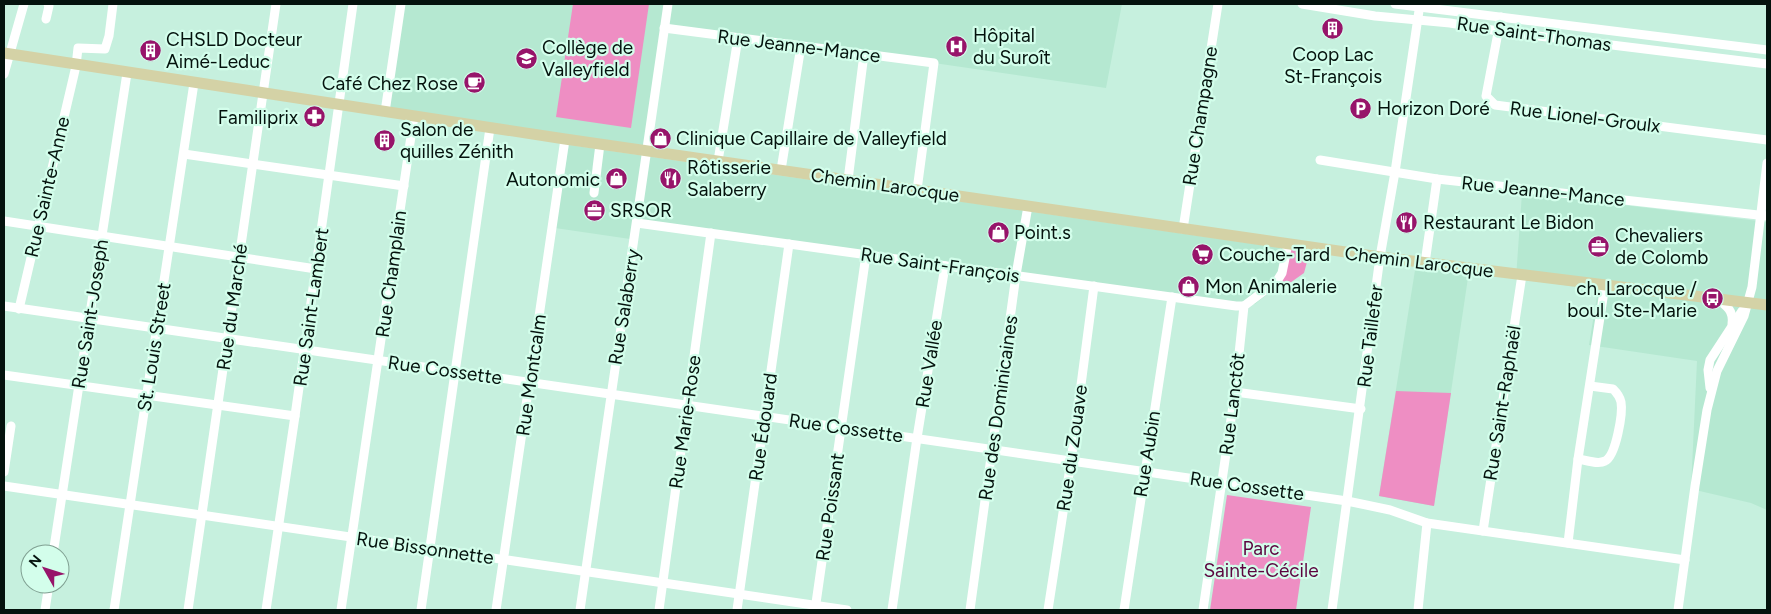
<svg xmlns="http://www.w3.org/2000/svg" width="1771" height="614" viewBox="0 0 1771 614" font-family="Figtree,sans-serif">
  <rect width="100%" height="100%" fill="#c6f0de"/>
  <!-- built -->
  <g fill="#b5e8d1">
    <path d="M402,4H666L644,149L386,112Z"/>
    <path d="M668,4H1122L1106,88L934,63L664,28Z"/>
    <path d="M569,145L1289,249L1284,273L1277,287L1255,304L1236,306L639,220L637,240L555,228Z"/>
    <path d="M1522,193L1767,222V510L1751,503L1691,489L1697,361L1589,345L1598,290L1516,278Z"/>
    <path d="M1416,264L1469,271L1434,506L1379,496Z"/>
  </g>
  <!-- green -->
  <g fill="#ee8ec3">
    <path d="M573,4H649L631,128L556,117Z"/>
    <path d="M1289,249L1310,251L1304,273L1287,285L1277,287L1284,273Z"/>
    <path d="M1396,391L1451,393L1434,506L1379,496Z"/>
    <path d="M1227,495L1311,507L1296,610H1210Z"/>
  </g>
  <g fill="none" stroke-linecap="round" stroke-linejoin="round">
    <!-- minor -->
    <g stroke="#fff" stroke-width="9">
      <path d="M1302,4L1375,16L1450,23L1498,31L1767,64"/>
      <path d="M1395,4L1767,50"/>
      <path d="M1501,17L1486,96L1495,105L1767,140"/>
      <path d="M46,19L49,6L48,4"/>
      <path d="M664,28L934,63L917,190"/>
      <path d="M4,74L24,4"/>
      <path d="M385,112L401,4"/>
      <path d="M184,154L404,186"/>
      <path d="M1320,160L1437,179L1767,216"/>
      <path d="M718,161L738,38"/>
      <path d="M781,170L801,46"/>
      <path d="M848,180L864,54"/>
      <path d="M594,193L600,144"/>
      <path d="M4,221L316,269"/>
      <path d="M637,223L1236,306H1244"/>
      <path d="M1183,229L1218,4"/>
      <path d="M1425,263L1437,179"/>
      <path d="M1717,299C1727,306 1734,311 1732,324"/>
      <path d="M4,306L1347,501L1390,510L1427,523L1685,560"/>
      <path d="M19,309L76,66L78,48L105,49L109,36L113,4"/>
      <path d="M4,375L295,416"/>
      <path d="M1710,388L1708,370L1710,360L1742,311"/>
      <path d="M1235,392L1361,409"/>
      <path d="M1578,459C1586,460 1598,465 1605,461C1616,456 1623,413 1621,402C1620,397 1617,393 1613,389L1590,386"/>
      <path d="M4,472L11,426"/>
      <path d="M4,486L847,610"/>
      <path d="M1483,531L1522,275"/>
      <path d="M1568,543L1578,459L1605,285"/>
      <path d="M53,554L127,73"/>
      <path d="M45,610L49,584"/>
      <path d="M114,610L194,83"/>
      <path d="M188,610L276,4"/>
      <path d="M266,610L295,416L353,4"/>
      <path d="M341,610L414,116"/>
      <path d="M421,610L490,128"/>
      <path d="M496,610L565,139"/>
      <path d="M580,610L668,4"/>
      <path d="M659,610L711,233"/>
      <path d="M737,610L789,244"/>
      <path d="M815,610L866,255"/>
      <path d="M892,610L917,438L945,266"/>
      <path d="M970,610L1016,275L1028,206"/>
      <path d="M1048,610L1071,461L1094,286"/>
      <path d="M1124,610L1172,297"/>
      <path d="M1203,610L1235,392L1244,306L1277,281L1282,273L1288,244"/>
      <path d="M1332,610L1380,257L1395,172L1420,4"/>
      <path d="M1418,610L1427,523"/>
      <path d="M1678,610L1695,486L1707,410L1717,371L1744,316L1752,287L1767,163"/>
    </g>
    <!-- major -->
    <path stroke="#d4d2a6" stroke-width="11" d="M4,53L565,139L1380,257L1767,305"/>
  </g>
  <!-- icons -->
  <defs>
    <symbol id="building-disc" viewBox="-11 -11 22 22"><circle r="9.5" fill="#97146a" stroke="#d3feeb"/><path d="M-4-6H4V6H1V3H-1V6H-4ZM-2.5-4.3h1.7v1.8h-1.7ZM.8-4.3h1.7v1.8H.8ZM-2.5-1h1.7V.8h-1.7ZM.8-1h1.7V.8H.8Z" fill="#fff"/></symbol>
    <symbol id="hospital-disc" viewBox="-11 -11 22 22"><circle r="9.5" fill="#97146a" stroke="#d3feeb"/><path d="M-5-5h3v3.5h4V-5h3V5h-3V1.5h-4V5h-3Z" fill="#fff"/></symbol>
    <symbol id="university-disc" viewBox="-11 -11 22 22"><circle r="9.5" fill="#97146a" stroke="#d3feeb"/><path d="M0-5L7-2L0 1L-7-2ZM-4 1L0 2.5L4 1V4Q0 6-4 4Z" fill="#fff"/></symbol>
    <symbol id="cafe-disc" viewBox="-11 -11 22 22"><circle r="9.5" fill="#97146a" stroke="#d3feeb"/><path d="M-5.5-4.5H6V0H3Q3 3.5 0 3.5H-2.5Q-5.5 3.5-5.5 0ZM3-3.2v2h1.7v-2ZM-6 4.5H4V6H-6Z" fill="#fff"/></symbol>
    <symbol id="parking-disc" viewBox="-11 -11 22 22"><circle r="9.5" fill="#97146a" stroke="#d3feeb"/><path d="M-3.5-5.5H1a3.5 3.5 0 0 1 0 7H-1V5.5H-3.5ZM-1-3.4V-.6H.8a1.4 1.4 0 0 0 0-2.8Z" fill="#fff"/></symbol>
    <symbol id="pharmacy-disc" viewBox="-11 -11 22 22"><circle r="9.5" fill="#97146a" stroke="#d3feeb"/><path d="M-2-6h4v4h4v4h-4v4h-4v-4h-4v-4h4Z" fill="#fff"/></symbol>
    <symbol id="shop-disc" viewBox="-11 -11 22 22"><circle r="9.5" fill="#97146a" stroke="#d3feeb"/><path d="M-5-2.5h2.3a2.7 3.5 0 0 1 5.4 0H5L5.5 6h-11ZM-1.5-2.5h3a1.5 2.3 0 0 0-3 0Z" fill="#fff"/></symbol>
    <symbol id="restaurant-disc" viewBox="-11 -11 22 22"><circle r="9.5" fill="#97146a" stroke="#d3feeb"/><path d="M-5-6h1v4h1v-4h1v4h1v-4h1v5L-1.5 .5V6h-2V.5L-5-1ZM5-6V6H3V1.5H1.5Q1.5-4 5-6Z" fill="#fff"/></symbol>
    <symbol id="office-disc" viewBox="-11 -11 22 22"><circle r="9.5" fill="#97146a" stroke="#d3feeb"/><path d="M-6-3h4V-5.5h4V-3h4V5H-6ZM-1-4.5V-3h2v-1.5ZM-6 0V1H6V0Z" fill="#fff"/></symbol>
    <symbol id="supermarket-disc" viewBox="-11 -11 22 22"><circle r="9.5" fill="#97146a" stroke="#d3feeb"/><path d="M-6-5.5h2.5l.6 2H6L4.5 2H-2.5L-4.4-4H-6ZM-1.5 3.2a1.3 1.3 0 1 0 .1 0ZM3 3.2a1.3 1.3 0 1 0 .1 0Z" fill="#fff"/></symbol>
    <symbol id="bus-disc" viewBox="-11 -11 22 22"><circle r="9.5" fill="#97146a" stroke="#d3feeb"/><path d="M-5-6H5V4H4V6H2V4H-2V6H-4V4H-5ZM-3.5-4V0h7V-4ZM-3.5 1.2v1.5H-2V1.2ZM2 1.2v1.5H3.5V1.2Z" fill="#fff"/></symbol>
  </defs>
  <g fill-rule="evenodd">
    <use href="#building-disc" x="1320" y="16" width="25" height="25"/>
    <use href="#hospital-disc" x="944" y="34" width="25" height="25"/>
    <use href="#building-disc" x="138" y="38" width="25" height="25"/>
    <use href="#university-disc" x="514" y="46" width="25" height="25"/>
    <use href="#cafe-disc" x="462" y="70" width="25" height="25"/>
    <use href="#parking-disc" x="1348" y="96" width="25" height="25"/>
    <use href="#pharmacy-disc" x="302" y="104" width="25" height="25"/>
    <use href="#shop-disc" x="648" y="126" width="25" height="25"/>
    <use href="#building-disc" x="372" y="128" width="25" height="25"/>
    <use href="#restaurant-disc" x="658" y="166" width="25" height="25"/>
    <use href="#shop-disc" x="604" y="166" width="25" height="25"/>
    <use href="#office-disc" x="582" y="198" width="25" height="25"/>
    <use href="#restaurant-disc" x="1394" y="210" width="25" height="25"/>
    <use href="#shop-disc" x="986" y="220" width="25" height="25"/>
    <use href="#office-disc" x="1586" y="234" width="25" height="25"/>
    <use href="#supermarket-disc" x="1190" y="242" width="25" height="25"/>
    <use href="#shop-disc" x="1176" y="274" width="25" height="25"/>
    <use href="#bus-disc" x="1700" y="286" width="25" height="25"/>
  </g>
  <g text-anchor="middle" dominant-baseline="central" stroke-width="4.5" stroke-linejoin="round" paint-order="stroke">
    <!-- street labels -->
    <g font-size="19" fill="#04120d" stroke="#d3feeb">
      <text transform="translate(1534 34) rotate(8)">Rue Saint-Thomas</text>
      <text transform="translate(799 46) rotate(7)">Rue Jeanne-Mance</text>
      <text transform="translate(1200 116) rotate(-81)">Rue Champagne</text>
      <text transform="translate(1585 117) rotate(7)">Rue Lionel-Groulx</text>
      <text transform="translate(885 185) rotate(8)">Chemin Larocque</text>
      <text transform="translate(47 187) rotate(-77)">Rue Sainte-Anne</text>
      <text transform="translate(1543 191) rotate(6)">Rue Jeanne-Mance</text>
      <text transform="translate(1419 262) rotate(7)">Chemin Larocque</text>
      <text transform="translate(940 265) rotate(8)">Rue Saint-François</text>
      <text transform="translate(391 274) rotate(-82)">Rue Champlain</text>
      <text transform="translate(232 307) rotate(-82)">Rue du Marché</text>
      <text transform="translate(311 307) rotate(-82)">Rue Saint-Lambert</text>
      <text transform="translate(624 307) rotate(-81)">Rue Salaberry</text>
      <text transform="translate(90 314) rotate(-81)">Rue Saint-Joseph</text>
      <text transform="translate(1370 336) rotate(-83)">Rue Taillefer</text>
      <text transform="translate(154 347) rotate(-81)">St. Louis Street</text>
      <text transform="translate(929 364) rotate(-81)">Rue Vallée</text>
      <text transform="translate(445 370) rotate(8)">Rue Cossette</text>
      <text transform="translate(531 375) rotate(-82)">Rue Montcalm</text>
      <text transform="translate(1502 403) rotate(-81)">Rue Saint-Raphaël</text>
      <text transform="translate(1232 404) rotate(-83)">Rue Lanctôt</text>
      <text transform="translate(998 408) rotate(-82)">Rue des Dominicaines</text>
      <text transform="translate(685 422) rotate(-82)">Rue Marie-Rose</text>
      <text transform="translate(763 427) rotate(-82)">Rue Édouard</text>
      <text transform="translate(846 428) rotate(8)">Rue Cossette</text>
      <text transform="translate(1072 448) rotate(-82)">Rue du Zouave</text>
      <text transform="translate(1147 454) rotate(-81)">Rue Aubin</text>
      <text transform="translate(1247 486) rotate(8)">Rue Cossette</text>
      <text transform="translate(830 507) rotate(-82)">Rue Poissant</text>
      <text transform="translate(425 548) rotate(8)">Rue Bissonnette</text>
    </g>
    <!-- poi labels -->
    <g font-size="19" fill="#04120d" stroke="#d3feeb" text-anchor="start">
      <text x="973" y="35">Hôpital<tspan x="973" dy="22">du Suroît</tspan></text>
      <text x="166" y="39">CHSLD Docteur<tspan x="166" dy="22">Aimé-Leduc</tspan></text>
      <text x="542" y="47">Collège de<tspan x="542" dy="22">Valleyfield</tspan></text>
      <text x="1333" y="54" text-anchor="middle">Coop Lac<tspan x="1333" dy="22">St-François</tspan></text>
      <text x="458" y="83" text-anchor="end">Café Chez Rose</text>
      <text x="1377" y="108">Horizon Doré</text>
      <text x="298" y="117" text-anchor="end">Familiprix</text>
      <text x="400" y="129">Salon de<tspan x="400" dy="22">quilles Zénith</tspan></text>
      <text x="676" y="138">Clinique Capillaire de Valleyfield</text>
      <text x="687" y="167">Rôtisserie<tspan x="687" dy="22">Salaberry</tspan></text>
      <text x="600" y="179" text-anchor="end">Autonomic</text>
      <text x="610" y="210">SRSOR</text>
      <text x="1423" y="222">Restaurant Le Bidon</text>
      <text x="1014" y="232">Point.s</text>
      <text x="1615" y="235">Chevaliers<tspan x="1615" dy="22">de Colomb</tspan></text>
      <text x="1219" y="254">Couche-Tard</text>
      <text x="1205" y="286">Mon Animalerie</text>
      <text x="1697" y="288" text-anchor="end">ch. Larocque /<tspan x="1697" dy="22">boul. Ste-Marie</tspan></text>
    </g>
    <!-- park labels -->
    <g font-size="19" fill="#5c043f" stroke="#d3feeb">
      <text x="1261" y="548">Parc<tspan x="1261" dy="22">Sainte-Cécile</tspan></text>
    </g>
  </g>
  <!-- border -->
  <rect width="1771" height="614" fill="none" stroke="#04120d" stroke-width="10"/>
  <!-- north arrow -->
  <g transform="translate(45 569) rotate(309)"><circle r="24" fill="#d3feeb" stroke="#80a092"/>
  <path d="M0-4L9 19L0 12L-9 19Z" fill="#97146a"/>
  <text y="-8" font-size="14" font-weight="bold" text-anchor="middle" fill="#04120d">N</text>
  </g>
</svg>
